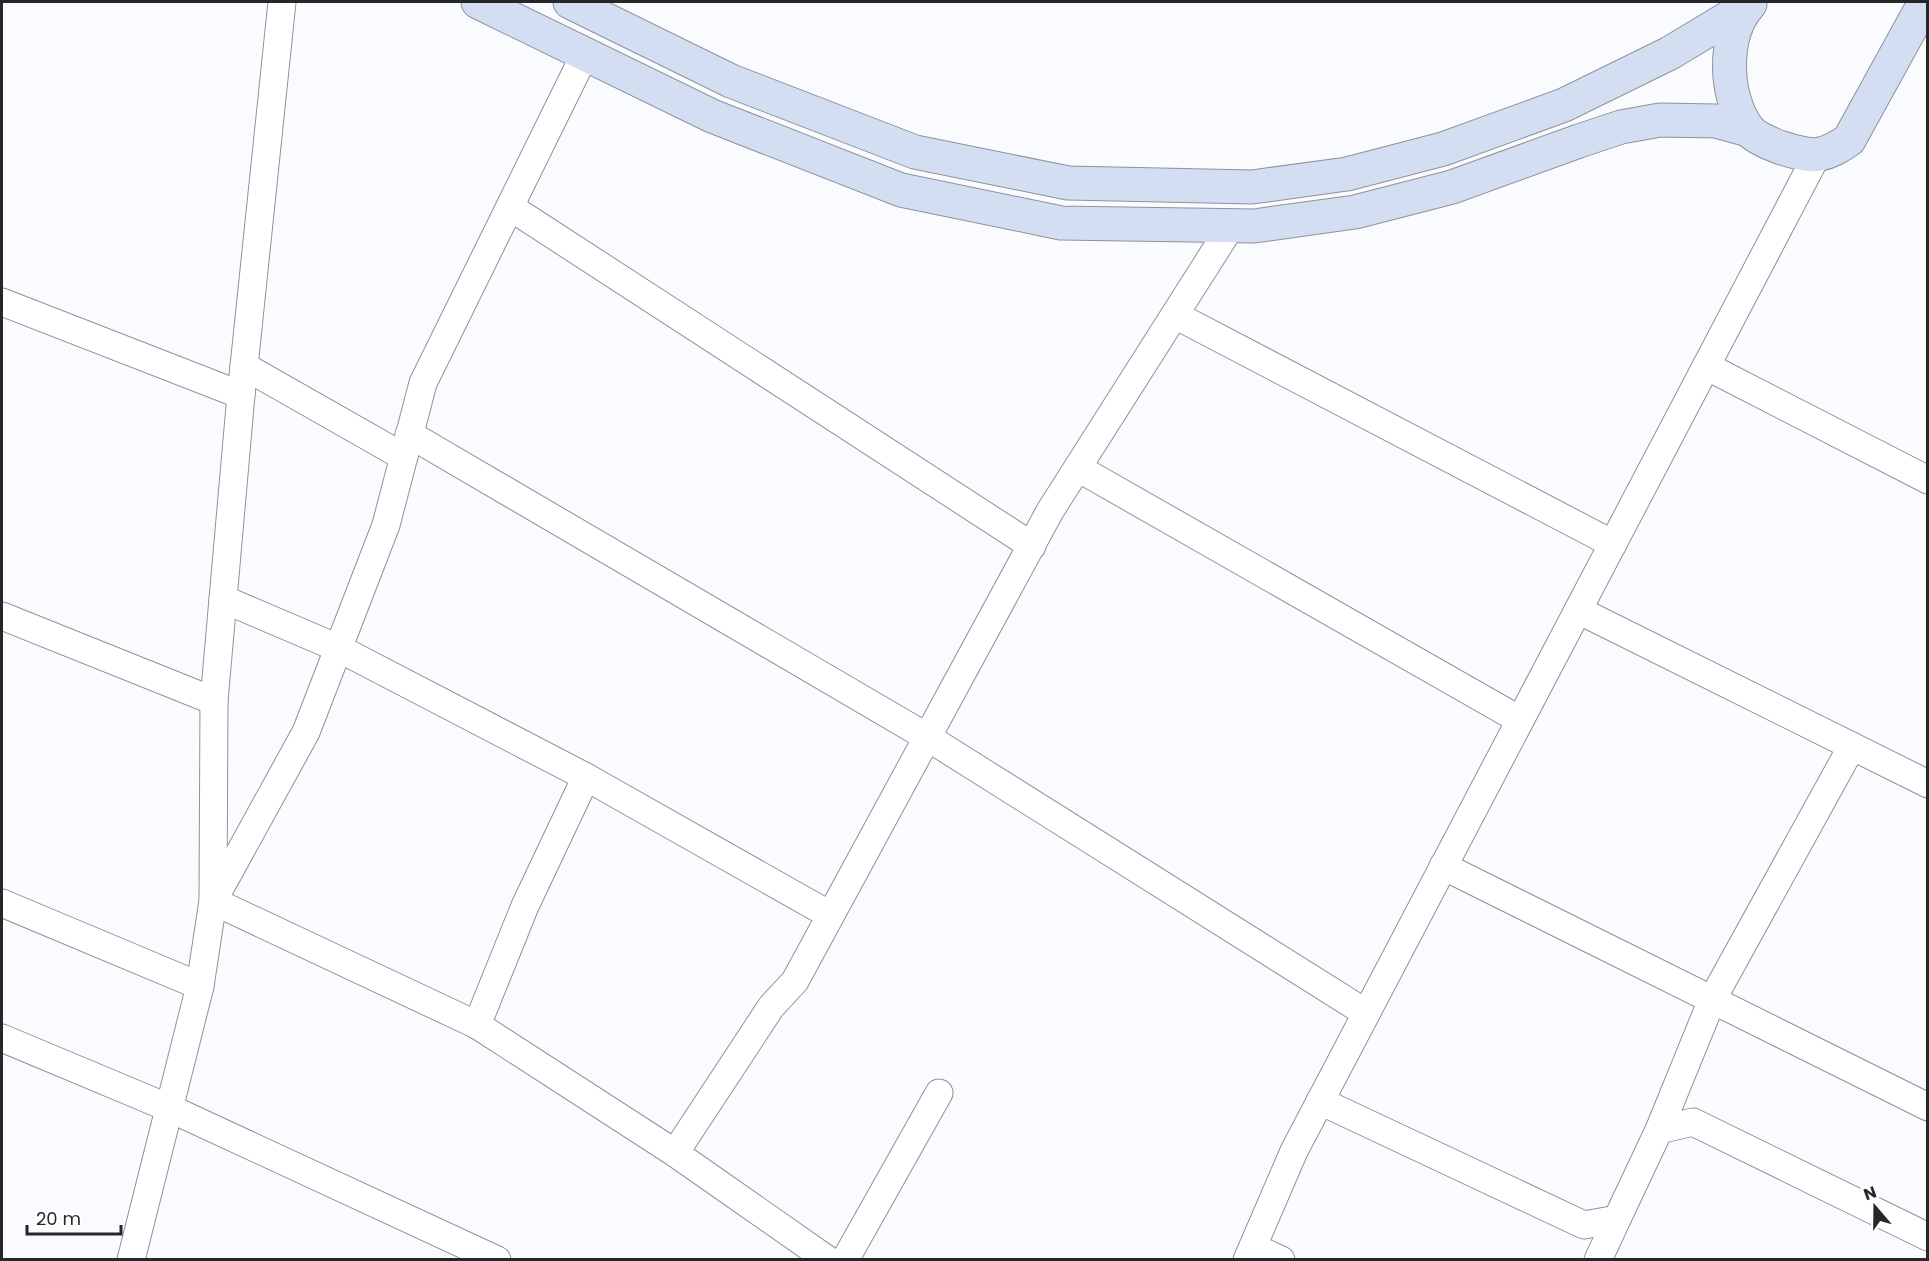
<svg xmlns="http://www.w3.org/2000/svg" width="1929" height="1261" viewBox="0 0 1929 1261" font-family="Poppins,sans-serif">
  <rect width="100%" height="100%" fill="#f9fbff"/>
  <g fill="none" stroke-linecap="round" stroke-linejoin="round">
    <defs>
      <g id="street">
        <path d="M585,54L423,383L386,525L306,732L213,901L477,1025L675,1153L828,1260"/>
        <path d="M510,207L1032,546"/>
        <path d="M2,302L241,395"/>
        <path d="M1175,315L1613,544"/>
        <path d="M244,366L404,457"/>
        <path d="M1706,366L1928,480"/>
        <path d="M409,434L927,737L1366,1013"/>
        <path d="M1078,468L1520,720"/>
        <path d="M223,599L338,648L586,777L830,915"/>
        <path d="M1578,610L1928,784"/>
        <path d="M2,616L214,701"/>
        <path d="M1443,866L1928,1107"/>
        <path d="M2,903L200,986"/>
        <path d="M477,1025L525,906L586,777"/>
        <path d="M2,1038L169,1108L497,1260"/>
        <path d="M1320,1101L1584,1225L1617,1219L1659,1130L1693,1122L1928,1237"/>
        <path d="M1659,1130L1712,1000L1852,746"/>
        <path d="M675,1153L771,1007L795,981L1050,511L1231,226"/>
        <path d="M1253,1247L1281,1260"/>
        <path d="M131,1260L200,986L213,901L214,701L241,395L282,2"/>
        <path d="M845,1260L939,1093"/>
        <path d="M1247,1260L1294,1151L1817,155"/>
        <path d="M1598,1260L1617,1219"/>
      </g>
      <g id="secondary">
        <path d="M478,2L712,116L901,190L1061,223L1254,226L1355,212L1452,187L1579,141L1621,127L1660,120L1716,121L1749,130"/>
        <path d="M570,2L731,81L915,152L1068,183L1252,187L1347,174L1443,149L1564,105L1670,53L1748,6"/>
        <path d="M1750,4C1722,35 1724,96 1748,129C1758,142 1804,158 1820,154C1831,152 1840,146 1849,140L1925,2"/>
      </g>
    </defs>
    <!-- street casing -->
    <use href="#street" stroke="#8f9298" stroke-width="29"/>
    <!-- secondary casing -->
    <use href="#secondary" stroke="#8f9298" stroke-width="35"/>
    <!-- street -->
    <use href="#street" stroke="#fff" stroke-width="27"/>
    <!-- secondary -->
    <use href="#secondary" stroke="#d4def2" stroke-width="33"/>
  </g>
  <!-- border -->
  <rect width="1929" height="1261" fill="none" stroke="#262729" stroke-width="6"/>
  <!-- north arrow -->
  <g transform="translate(1875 1207) rotate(340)" stroke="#ffffff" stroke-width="4.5" paint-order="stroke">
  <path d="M0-4.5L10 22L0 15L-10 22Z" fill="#262729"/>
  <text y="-9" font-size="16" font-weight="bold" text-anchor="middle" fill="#262729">N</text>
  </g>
  <!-- scale -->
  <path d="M27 1225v9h94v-9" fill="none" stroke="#262729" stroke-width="3"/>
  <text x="36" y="1225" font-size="18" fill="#262729" stroke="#ffffff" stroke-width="4.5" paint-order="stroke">20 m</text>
</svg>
